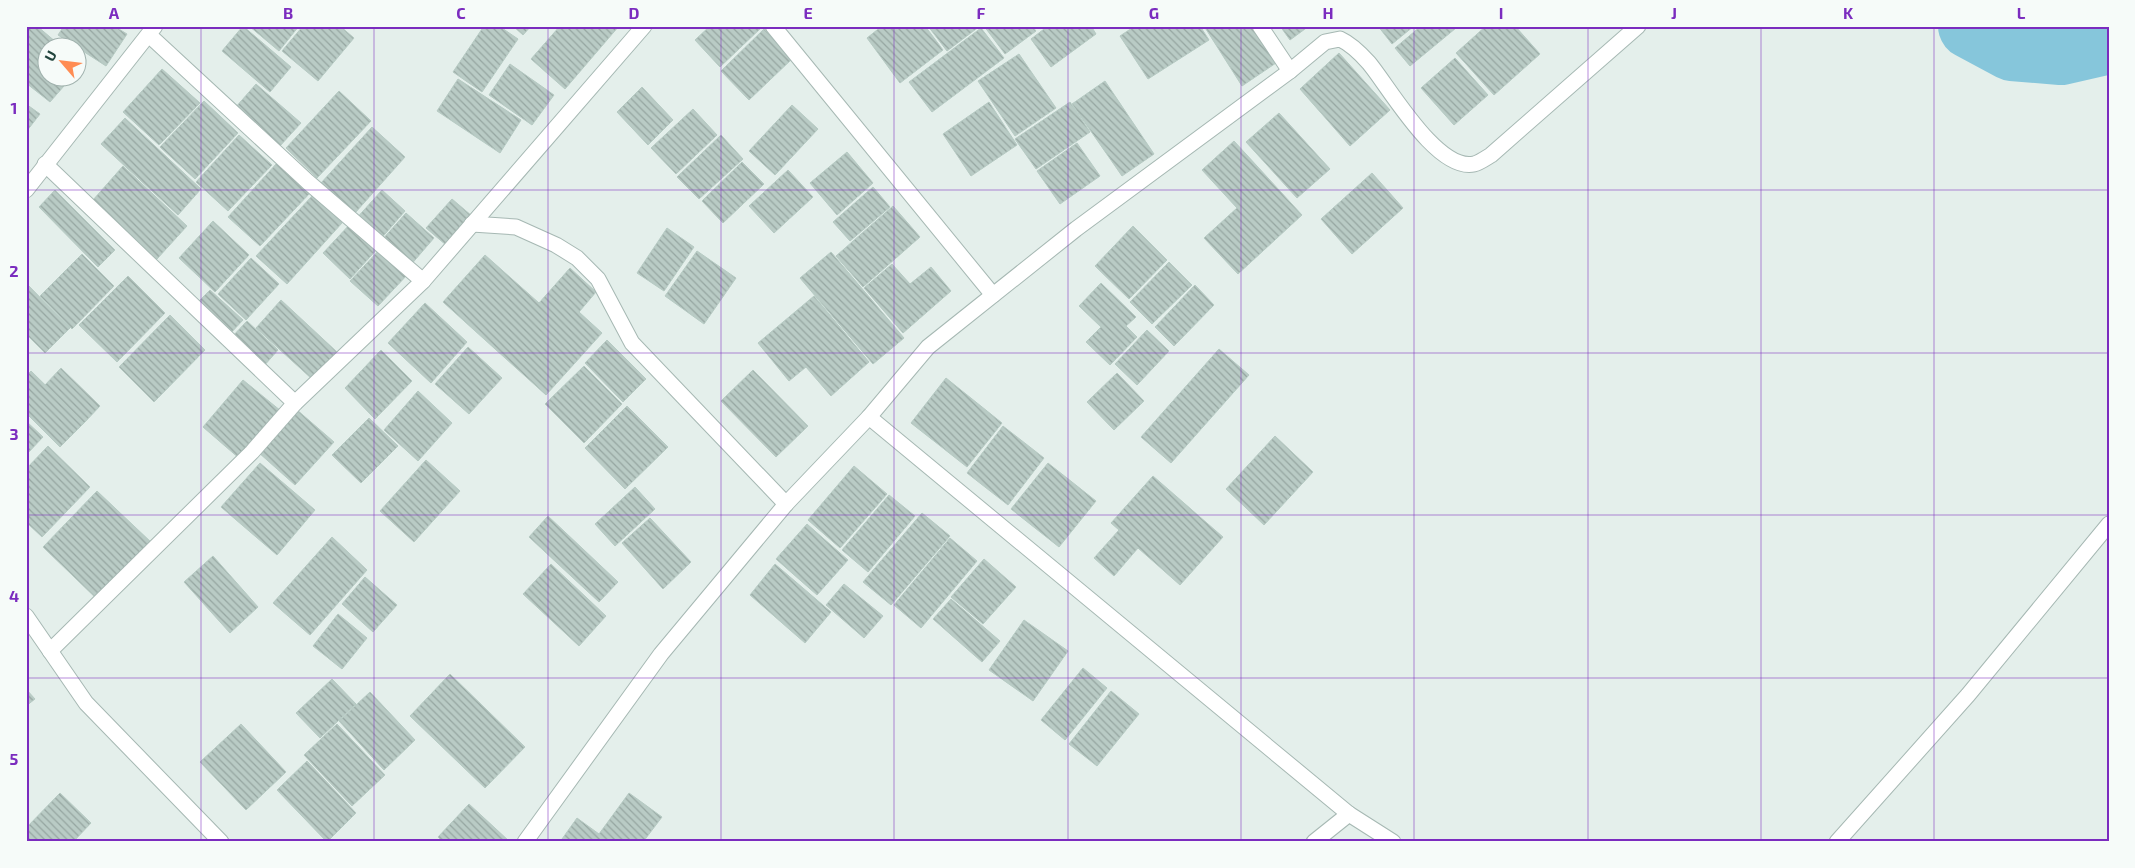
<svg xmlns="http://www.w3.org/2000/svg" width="2135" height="868" viewBox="0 0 2135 868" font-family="'Exo 2',sans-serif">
  <defs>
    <pattern id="building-back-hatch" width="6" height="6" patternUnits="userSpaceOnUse" patternTransform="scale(1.25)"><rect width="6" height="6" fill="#b9cbc5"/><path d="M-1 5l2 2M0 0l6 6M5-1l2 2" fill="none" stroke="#96a6a1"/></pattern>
  </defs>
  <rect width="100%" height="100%" fill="#e4efeb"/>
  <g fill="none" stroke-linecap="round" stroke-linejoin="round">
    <!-- river -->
    <path stroke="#86c6db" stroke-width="66" d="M1971,26L2012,48L2061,52L2109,41"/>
  </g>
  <!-- building -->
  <g fill="url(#building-back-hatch)" stroke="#b6cac3">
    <path d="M26,26H37L63,48H48V78H71L50,102L26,83Z"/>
    <path d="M64,26H114L127,34L106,66L58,35Z"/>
    <path d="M243,26L291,67L270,92L222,51Z"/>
    <path d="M249,26H299L279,51Z"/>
    <path d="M303,26H340L354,38L318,81L282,51Z"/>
    <path d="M484,26H499L518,39L482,92L453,72Z"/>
    <path d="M513,26H531L523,35Z"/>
    <path d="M560,26H619L565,89L531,59Z"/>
    <path d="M710,26H760L762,27L720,67L695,40Z"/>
    <path d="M882,26H925L943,50L900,83L867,38Z"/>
    <path d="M928,26H980L947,51Z"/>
    <path d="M984,26H1032L1036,31L1005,54Z"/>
    <path d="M1048,26H1091L1096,34L1051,67L1031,39Z"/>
    <path d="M1135,26H1200L1209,40L1148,79L1120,36Z"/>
    <path d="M1204,26H1252L1276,63L1242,86Z"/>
    <path d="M1280,26H1309L1290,40Z"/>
    <path d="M1378,26H1414L1392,44Z"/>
    <path d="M1421,26L1456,28L1410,66L1395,48Z"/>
    <path d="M1486,26H1515L1540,54L1494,95L1456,53Z"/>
    <path d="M981,28L1004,58L932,112L909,82Z"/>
    <path d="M764,29L792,59L749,100L721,71Z"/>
    <path d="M1339,53L1390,110L1350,146L1300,89Z"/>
    <path d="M1019,54L1056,108L1015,136L978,81Z"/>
    <path d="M1455,58L1488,95L1454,125L1421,88Z"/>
    <path d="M510,64L554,95L532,125L489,95Z"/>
    <path d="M162,69L200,103L159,145L123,112Z"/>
    <path d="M458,79L521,120L500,153L437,111Z"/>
    <path d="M1105,81L1154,154L1122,176L1072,104Z"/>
    <path d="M256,84L301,123L279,147L235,108Z"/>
    <path d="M642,87L673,120L648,145L617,112Z"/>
    <path d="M339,91L371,121L317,178L286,148Z"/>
    <path d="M204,101L238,133L195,179L160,147Z"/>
    <path d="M989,102L1017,145L971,176L943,134Z"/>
    <path d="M1070,102L1090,132L1036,169L1015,139Z"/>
    <path d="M26,104L40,114L26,132Z"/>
    <path d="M792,105L818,129L775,175L749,151Z"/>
    <path d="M693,109L717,135L676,174L651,148Z"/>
    <path d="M1279,113L1330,169L1297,198L1246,142Z"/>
    <path d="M125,118L201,189L178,215L101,144Z"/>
    <path d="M372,127L405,157L355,213L321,183Z"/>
    <path d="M239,135L272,165L228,211L196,182Z"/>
    <path d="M721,135L743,159L699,199L677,177Z"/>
    <path d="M1234,141L1302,215L1238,274L1204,238L1237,208L1202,170Z"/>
    <path d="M1077,143L1100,176L1060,204L1037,171Z"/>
    <path d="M847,152L873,183L837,215L810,183Z"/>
    <path d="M742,162L764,184L723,223L702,201Z"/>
    <path d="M277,163L310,193L260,246L228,217Z"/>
    <path d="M123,166L187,226L157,259L93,200Z"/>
    <path d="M788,170L813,197L774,233L749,206Z"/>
    <path d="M1372,173L1403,208L1352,254L1321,219Z"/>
    <path d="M873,187L890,207L850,241L833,222Z"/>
    <path d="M55,190L115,250L98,267L39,207Z"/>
    <path d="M382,190L405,211L379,241L355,220Z"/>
    <path d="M313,195L342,223L287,284L256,256Z"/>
    <path d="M452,199L472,216L446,245L426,228Z"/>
    <path d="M893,206L920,237L863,287L836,256Z"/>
    <path d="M406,213L434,238L409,267L381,241Z"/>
    <path d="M213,221L249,255L215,292L179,258Z"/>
    <path d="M352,222L379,247L350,279L323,253Z"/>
    <path d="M1133,226L1167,260L1129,299L1095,266Z"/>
    <path d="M667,228L694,247L664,291L637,273Z"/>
    <path d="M381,248L408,274L378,306L350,281Z"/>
    <path d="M697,251L736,278L704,324L665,296Z"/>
    <path d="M831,252L904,338L873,364L800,278Z"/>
    <path d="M82,254L114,286L72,329L40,296Z"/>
    <path d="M485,255L539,303L570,268L596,292L579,312L602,333L546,395L443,302Z"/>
    <path d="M251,258L279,284L246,320L218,294Z"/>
    <path d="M1169,262L1192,285L1152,324L1130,302Z"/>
    <path d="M892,264L910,284L931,267L951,291L903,333L864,288Z"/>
    <path d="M128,276L165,313L117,362L79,325Z"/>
    <path d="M26,283L70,328L45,353L26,334Z"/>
    <path d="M1101,283L1136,317L1126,326L1137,337L1110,365L1086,342L1101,327L1079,306Z"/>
    <path d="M1195,285L1214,305L1174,346L1155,327Z"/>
    <path d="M210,290L243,320L228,336L195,305Z"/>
    <path d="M814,296L869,362L831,396L806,367L789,381L758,343Z"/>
    <path d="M281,300L337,352L312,379L256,328Z"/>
    <path d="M425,303L467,342L431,383L388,343Z"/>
    <path d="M170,315L205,350L154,402L119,367Z"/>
    <path d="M247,321L278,350L263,367L231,338Z"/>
    <path d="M1147,330L1169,351L1137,385L1115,364Z"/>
    <path d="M607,340L646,379L623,402L585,363Z"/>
    <path d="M468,347L502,378L469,414L435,384Z"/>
    <path d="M1219,349L1249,375L1171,463L1141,437Z"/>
    <path d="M381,350L412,381L375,419L345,388Z"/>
    <path d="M584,366L622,404L584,443L545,404Z"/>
    <path d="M61,368L100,406L84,423L45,385Z"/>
    <path d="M753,370L808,426L776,457L721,401Z"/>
    <path d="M31,371L84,423L60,447L26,413V376Z"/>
    <path d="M1117,373L1144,401L1114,430L1087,402Z"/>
    <path d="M946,378L1002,423L967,467L911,423Z"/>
    <path d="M243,380L281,411L240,459L203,427Z"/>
    <path d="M418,391L452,423L418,461L384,430Z"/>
    <path d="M627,406L668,447L625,489L585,448Z"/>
    <path d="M296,409L334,442L295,485L258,452Z"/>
    <path d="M369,418L398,446L361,483L332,455Z"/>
    <path d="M26,421L43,437L26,455Z"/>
    <path d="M1003,426L1044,458L1008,505L967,473Z"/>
    <path d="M1275,436L1313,472L1264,525L1226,489Z"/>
    <path d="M48,446L90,487L42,537L26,522V469Z"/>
    <path d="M426,460L460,491L414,542L380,511Z"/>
    <path d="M260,463L315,510L277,555L221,507Z"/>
    <path d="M1048,463L1096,501L1059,547L1011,509Z"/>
    <path d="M854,466L887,494L840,548L808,520Z"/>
    <path d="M1153,476L1223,537L1180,585L1138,548L1114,576L1094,558L1119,530L1111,523Z"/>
    <path d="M635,487L655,509L615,546L595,524Z"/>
    <path d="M97,491L153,544L99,601L43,547Z"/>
    <path d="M889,495L915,516L868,572L842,550Z"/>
    <path d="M922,513L950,536L891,605L863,582Z"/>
    <path d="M548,516L618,582L599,602L529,537Z"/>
    <path d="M650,518L691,562L663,589L622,543Z"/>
    <path d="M807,524L848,560L817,595L776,559Z"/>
    <path d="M332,537L367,570L310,635L273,603Z"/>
    <path d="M950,538L977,561L921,628L894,605Z"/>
    <path d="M213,556L258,607L230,633L184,582Z"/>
    <path d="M984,559L1016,587L983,624L951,597Z"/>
    <path d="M551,564L606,616L579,646L523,594Z"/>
    <path d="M775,564L831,612L805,643L750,595Z"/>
    <path d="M365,577L397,605L373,632L342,604Z"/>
    <path d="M844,584L883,616L864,638L826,605Z"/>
    <path d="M951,599L1000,641L982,662L933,619Z"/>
    <path d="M338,614L367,638L342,669L313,646Z"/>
    <path d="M1024,620L1068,651L1033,701L989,670Z"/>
    <path d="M1083,668L1107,688L1065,740L1041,720Z"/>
    <path d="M450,674L525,747L485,788L410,716Z"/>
    <path d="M332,679L356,704L320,738L296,713Z"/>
    <path d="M26,689L35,699L26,706Z"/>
    <path d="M1111,691L1139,714L1097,766L1069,744Z"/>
    <path d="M370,692L415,740L384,770L339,721Z"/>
    <path d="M241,724L286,772L246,810L200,762Z"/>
    <path d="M337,724L385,775L352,806L304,755Z"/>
    <path d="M307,761L356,813L327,842L277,790Z"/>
    <path d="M60,793L91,823L73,842H26V828Z"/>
    <path d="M629,793L662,817L643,842H565L562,839L577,818L599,834Z"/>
    <path d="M469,804L509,841V842H443L438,837Z"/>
  </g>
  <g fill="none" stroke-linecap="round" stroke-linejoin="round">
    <defs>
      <g id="street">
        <path d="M773,26L993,295"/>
        <path d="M1260,26L1290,71"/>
        <path d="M149,35L308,182L423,281"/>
        <path d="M45,164L295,403"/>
        <path d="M26,190L155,26"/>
        <path d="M472,224L516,227L556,245L577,258L598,279L632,343L786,504"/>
        <path d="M869,417L1349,814L1393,842"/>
        <path d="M26,616L86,703L221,842"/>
        <path d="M50,651L252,452L295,403L423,281L644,26"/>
        <path d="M525,842L661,654L786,504L869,417L928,347L1076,229L1290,71L1325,42L1340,39C1351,44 1361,54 1369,63C1389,87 1437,172 1474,164C1479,163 1486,158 1491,155L1638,26"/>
        <path d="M1314,842L1349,814"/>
        <path d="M1837,842L1968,695L2109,524"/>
      </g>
    </defs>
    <!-- street casing -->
    <use href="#street" stroke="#a6b8b3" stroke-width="17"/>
    <!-- street -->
    <use href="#street" stroke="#fff" stroke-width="15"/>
  </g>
  <!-- grid -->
  <path fill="none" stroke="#7b2cbf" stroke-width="1" stroke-opacity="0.55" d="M201,26V842M374,26V842M548,26V842M721,26V842M894,26V842M1068,26V842M1241,26V842M1414,26V842M1588,26V842M1761,26V842M1934,26V842M26,190H2109M26,353H2109M26,515H2109M26,678H2109"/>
  <!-- border -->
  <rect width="2135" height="868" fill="none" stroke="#f6fbf9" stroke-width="55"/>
  <!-- north arrow -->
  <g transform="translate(62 62) rotate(298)"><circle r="24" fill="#f6fbf9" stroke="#a1b2ae"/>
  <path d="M0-4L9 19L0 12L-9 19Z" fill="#ff8c53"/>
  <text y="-8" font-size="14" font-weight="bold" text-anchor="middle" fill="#21443d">U</text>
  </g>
  <rect x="28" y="28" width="2080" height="812" fill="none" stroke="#7b2cbf" stroke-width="2"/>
  <g font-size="16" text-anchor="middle" font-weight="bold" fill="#7b2cbf">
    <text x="114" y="19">A</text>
    <text x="288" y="19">B</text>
    <text x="461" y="19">C</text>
    <text x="634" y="19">D</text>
    <text x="808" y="19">E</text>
    <text x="981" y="19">F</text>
    <text x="1154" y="19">G</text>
    <text x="1328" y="19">H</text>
    <text x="1501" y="19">I</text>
    <text x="1674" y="19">J</text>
    <text x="1848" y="19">K</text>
    <text x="2021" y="19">L</text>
    <text x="14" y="114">1</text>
    <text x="14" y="277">2</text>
    <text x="14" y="440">3</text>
    <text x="14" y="602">4</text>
    <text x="14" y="765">5</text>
  </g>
</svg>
